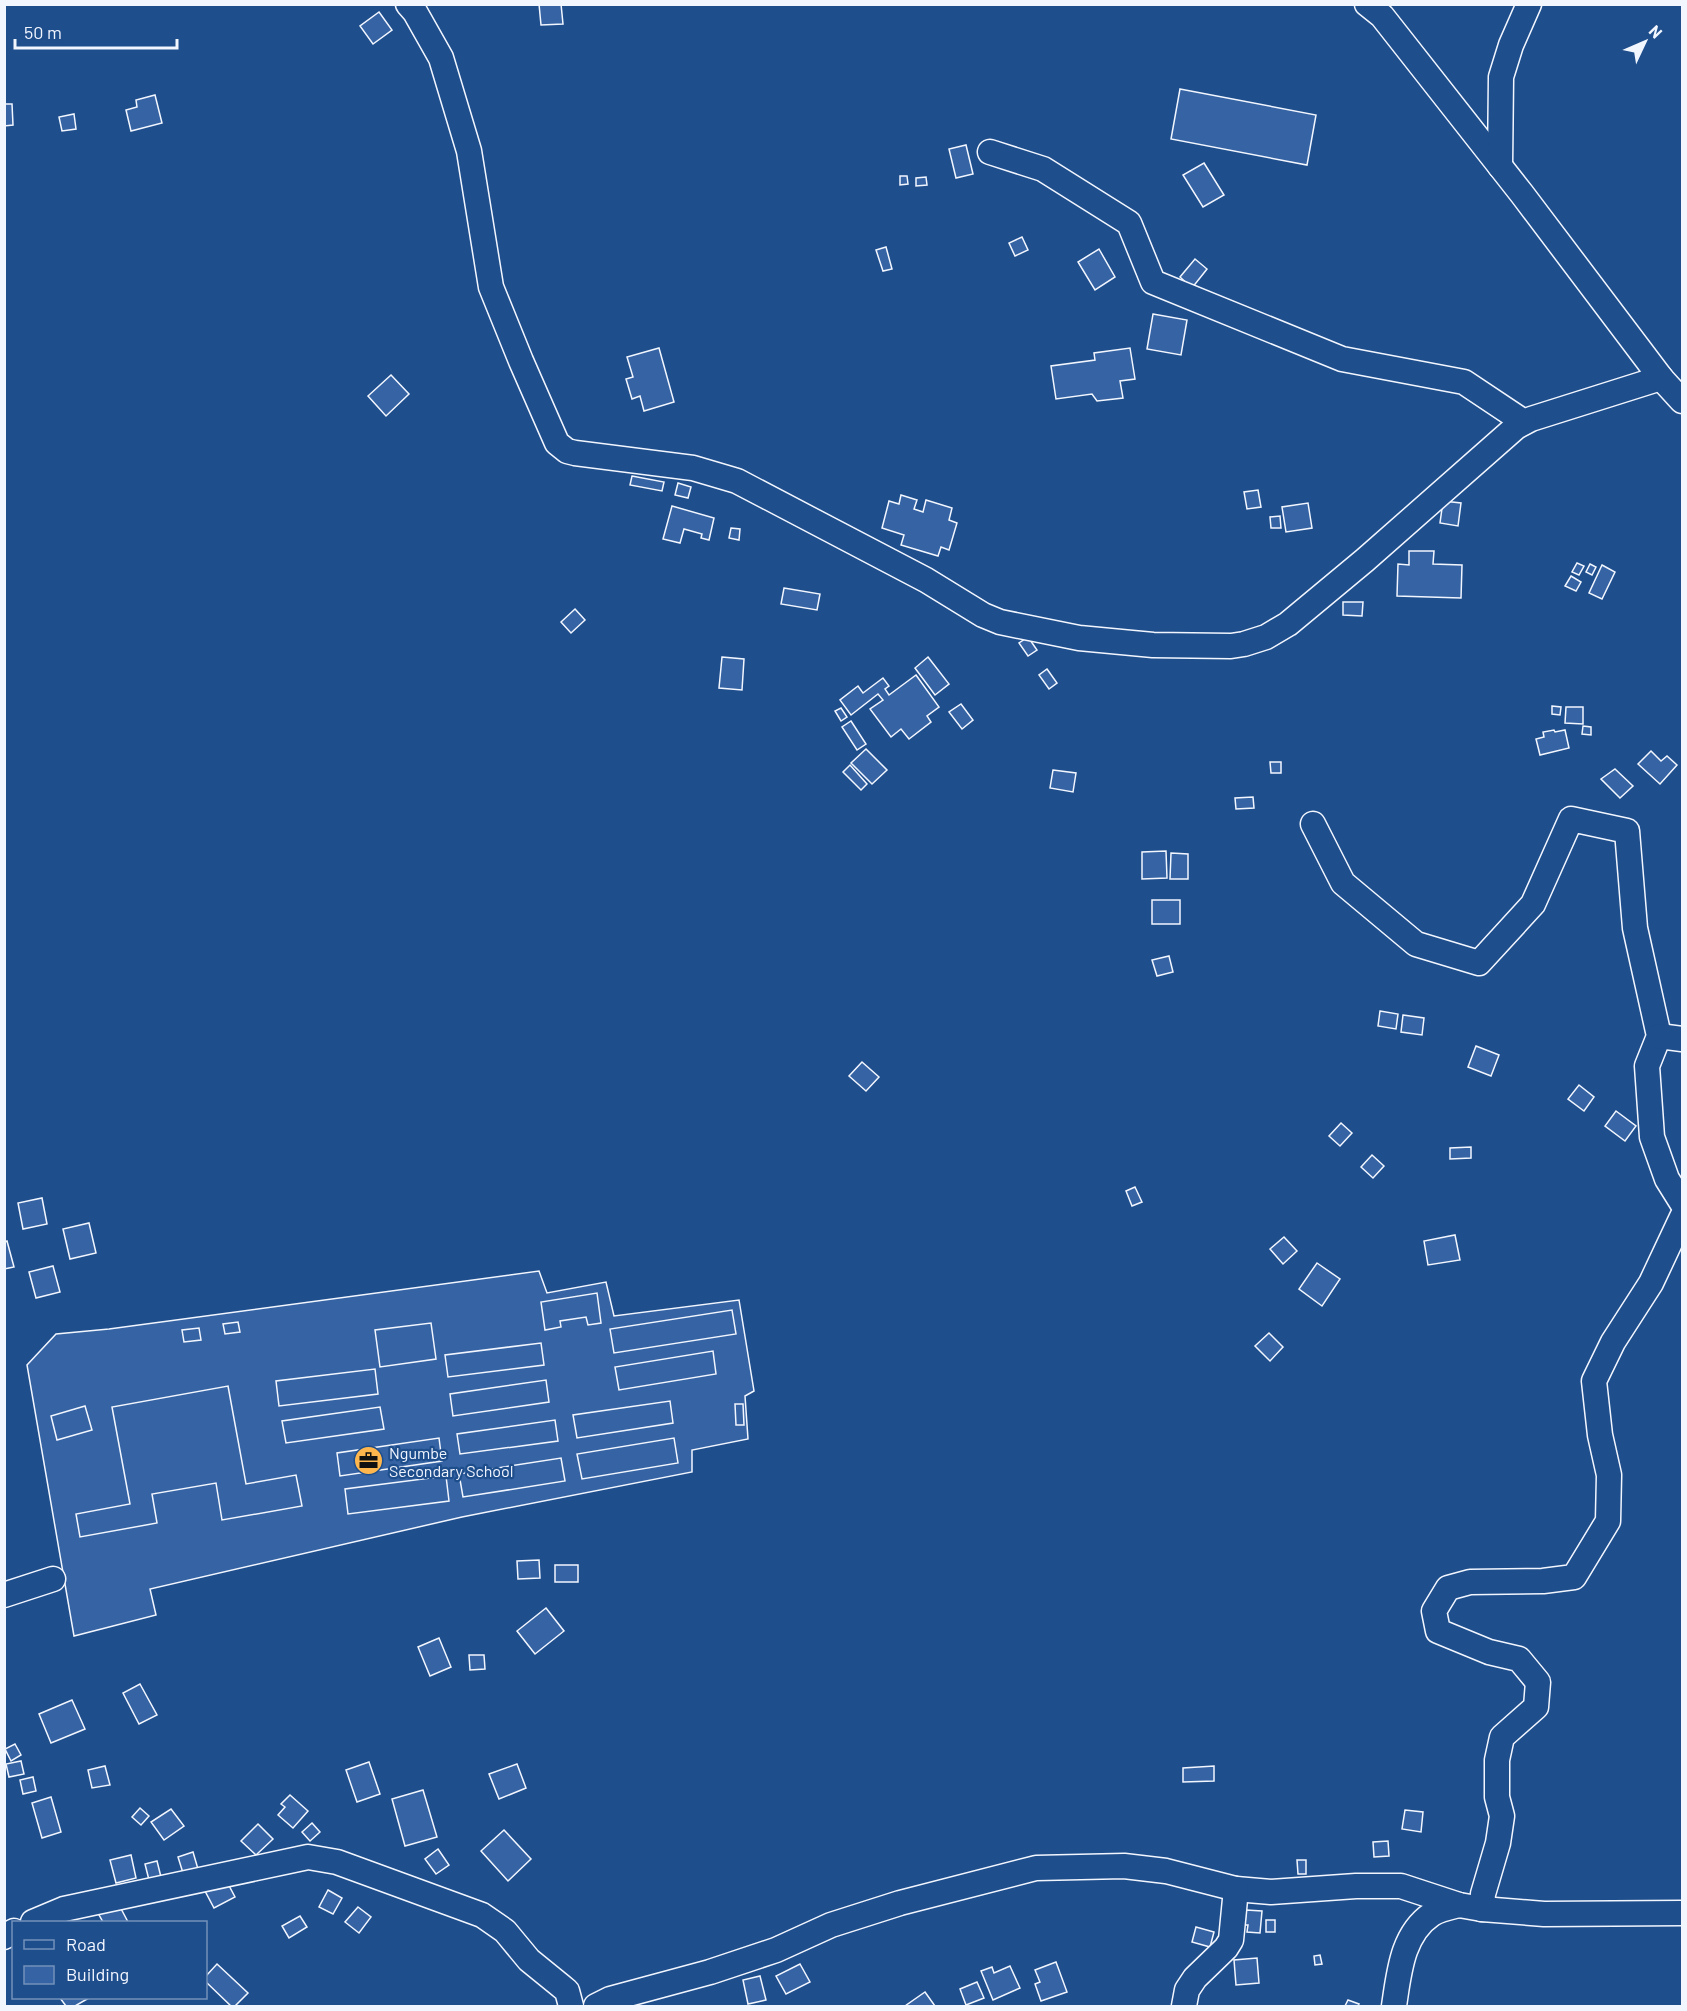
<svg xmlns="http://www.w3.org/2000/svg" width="1687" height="2011" viewBox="0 0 1687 2011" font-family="Barlow,sans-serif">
  <rect width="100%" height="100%" fill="#1f4e8c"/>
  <!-- building -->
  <g fill="#3563a3" stroke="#f2f6ff" stroke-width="1.5">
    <path d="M539,4H561L563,24L541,25Z"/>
    <path d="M379,12L392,30L373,44L360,26Z"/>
    <path d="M1180,89L1316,115L1307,165L1171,139Z"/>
    <path d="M155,95L162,123L131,131L126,110L137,107L136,100Z"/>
    <path d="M4,104H12L13,125L4,126Z"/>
    <path d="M74,114L76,129L62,131L59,117Z"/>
    <path d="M966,145L973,174L956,178L949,149Z"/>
    <path d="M1204,163L1224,195L1203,207L1183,175Z"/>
    <path d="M900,176H907L908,184L900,185Z"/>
    <path d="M926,177L927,185L916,186V178Z"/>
    <path d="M1022,237L1028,250L1015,256L1009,243Z"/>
    <path d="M886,247L892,269L883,271L876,250Z"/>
    <path d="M1099,249L1115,277L1095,290L1078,262Z"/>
    <path d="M1195,259L1207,269L1192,288L1180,277Z"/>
    <path d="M1153,314L1187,320L1181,355L1147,349Z"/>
    <path d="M659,348L674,402L644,411L640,396L632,399L626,379L633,377L627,357Z"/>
    <path d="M1130,348L1135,379L1120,381L1123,398L1097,401L1092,394L1056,399L1051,366L1095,360L1094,353Z"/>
    <path d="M391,375L409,394L386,416L368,396Z"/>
    <path d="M632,476L664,482L662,491L630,485Z"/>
    <path d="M678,483L691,487L688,498L675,495Z"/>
    <path d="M1258,490L1261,507L1247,509L1244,492Z"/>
    <path d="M901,495L917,500L914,509L923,512L926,500L952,508L949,520L957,523L949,550L941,547L938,556L901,545L904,535L882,528L889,501L899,504Z"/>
    <path d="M1443,501L1461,503L1458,526L1440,523Z"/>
    <path d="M1308,503L1312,528L1286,532L1282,507Z"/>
    <path d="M672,506L714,518L709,540L701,538L702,534L684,529L680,543L663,539Z"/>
    <path d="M1280,516L1281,528H1271L1270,517Z"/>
    <path d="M731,528L740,529L739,540L729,538Z"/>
    <path d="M1409,551H1434L1433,564L1462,565L1461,598L1397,596L1398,564L1409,565Z"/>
    <path d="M1577,563L1584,566L1579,575L1572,572Z"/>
    <path d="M1590,564L1596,567L1592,575L1586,572Z"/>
    <path d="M1602,565L1615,572L1602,599L1589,593Z"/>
    <path d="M1571,576L1581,582L1576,591L1565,586Z"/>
    <path d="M784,588L820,594L817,610L781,604Z"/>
    <path d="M1343,602H1363L1362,616L1343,615Z"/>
    <path d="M575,609L585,620L571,633L561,622Z"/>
    <path d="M1028,637L1037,650L1028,656L1019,643Z"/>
    <path d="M722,657L744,659L742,690L719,688Z"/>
    <path d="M928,657L949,684L935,695L915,668Z"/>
    <path d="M1047,669L1057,683L1049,689L1039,675Z"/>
    <path d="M916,675L939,707L927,716L931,722L909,739L901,729L891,737L870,709L883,700L878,694L851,715L840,700L858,686L863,693L883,678L889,686L885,689L889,695Z"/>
    <path d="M961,704L973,720L962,729L949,712Z"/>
    <path d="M1552,706L1561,707L1560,715L1552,714Z"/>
    <path d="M1566,707H1583V724L1565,723Z"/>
    <path d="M841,708L847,717L841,721L835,711Z"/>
    <path d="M851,721L866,744L857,750L842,727Z"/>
    <path d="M1583,726L1591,727V735L1582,734Z"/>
    <path d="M1554,730L1555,732L1565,730L1569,748L1540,755L1536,739L1544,737L1543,732Z"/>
    <path d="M866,749L887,770L872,784L851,763Z"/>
    <path d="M1651,751L1661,761L1667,756L1677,765L1660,784L1638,764Z"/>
    <path d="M1270,762H1281V773H1271Z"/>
    <path d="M850,765L867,784L861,790L843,772Z"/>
    <path d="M1615,769L1633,786L1620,798L1601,779Z"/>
    <path d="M1053,770L1076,773L1073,792L1050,788Z"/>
    <path d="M1253,797L1254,808L1236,809L1235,798Z"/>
    <path d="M1166,851L1167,878L1142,879V852Z"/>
    <path d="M1171,853L1188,854V879H1170Z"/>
    <rect x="1152" y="900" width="28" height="24"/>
    <path d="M1169,956L1173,972L1157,976L1152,960Z"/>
    <path d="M1380,1011L1398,1014L1396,1029L1378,1026Z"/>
    <path d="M1403,1015L1424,1018L1422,1035L1401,1032Z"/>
    <path d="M1476,1046L1499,1055L1491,1076L1468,1067Z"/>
    <path d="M862,1062L879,1077L866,1091L849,1076Z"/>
    <path d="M1579,1085L1594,1097L1584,1111L1568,1099Z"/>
    <path d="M1616,1111L1636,1126L1625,1141L1605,1126Z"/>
    <path d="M1341,1123L1352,1133L1340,1146L1329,1136Z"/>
    <path d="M1471,1147V1158L1450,1159V1148Z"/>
    <path d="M1372,1155L1384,1166L1373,1178L1361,1167Z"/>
    <path d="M1135,1187L1142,1202L1132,1206L1126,1191Z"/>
    <path d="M42,1198L47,1224L23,1229L18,1203Z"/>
    <path d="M89,1223L96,1253L70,1259L63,1229Z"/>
    <path d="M1455,1235L1460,1260L1428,1265L1424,1241Z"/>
    <path d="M1284,1237L1297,1251L1283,1264L1270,1249Z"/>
    <path d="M7,1241L14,1267L4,1269V1242Z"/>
    <path d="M1317,1263L1340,1279L1322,1306L1299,1289Z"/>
    <path d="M53,1266L60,1292L36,1298L29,1272Z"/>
    <path d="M539,1271L547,1293L606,1282L614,1316L739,1300L754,1391L745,1396L748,1439L692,1450V1472L462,1517L150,1589L156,1615L74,1636L27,1365L56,1334L109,1329Z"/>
    <path d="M597,1293L601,1323L588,1325L586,1317L560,1321L561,1327L545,1330L541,1302Z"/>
    <path d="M732,1310L736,1334L614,1353L610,1329Z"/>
    <path d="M238,1322L240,1332L225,1334L223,1324Z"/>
    <path d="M431,1323L436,1359L380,1367L375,1330Z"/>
    <path d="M199,1328L201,1340L184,1342L182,1330Z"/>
    <path d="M1269,1333L1283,1347L1270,1361L1255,1346Z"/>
    <path d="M541,1343L544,1365L448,1377L445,1355Z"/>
    <path d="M713,1351L716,1374L619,1390L615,1367Z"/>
    <path d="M375,1369L378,1394L279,1406L276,1381Z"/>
    <path d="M546,1380L549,1402L453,1416L450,1394Z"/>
    <path d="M228,1386L246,1484L296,1475L302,1506L222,1520L216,1483L152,1494L157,1523L80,1537L76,1514L130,1504L112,1407Z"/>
    <path d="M670,1401L673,1423L577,1438L573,1415Z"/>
    <path d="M735,1404H743L744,1425H736Z"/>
    <path d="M85,1406L92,1430L57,1440L51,1416Z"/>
    <path d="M380,1407L384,1429L286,1443L282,1421Z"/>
    <path d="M555,1420L558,1441L460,1454L457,1434Z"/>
    <path d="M439,1438L442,1461L340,1476L337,1453Z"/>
    <path d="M674,1438L678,1463L582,1479L577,1454Z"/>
    <path d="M561,1458L565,1481L463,1497L459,1474Z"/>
    <path d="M446,1476L449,1501L348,1514L345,1489Z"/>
    <path d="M539,1560L540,1578L518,1579L517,1561Z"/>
    <rect x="555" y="1565" width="23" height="17"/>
    <path d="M546,1608L564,1631L535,1654L517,1631Z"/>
    <path d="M439,1638L451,1667L430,1676L418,1647Z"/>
    <path d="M469,1655H484L485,1669L470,1670Z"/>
    <path d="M140,1684L157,1715L139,1724L123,1693Z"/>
    <path d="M72,1700L85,1729L51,1743L39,1714Z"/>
    <path d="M15,1744L21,1755L11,1761L5,1749Z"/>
    <path d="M21,1761L24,1774L9,1777L6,1764Z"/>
    <path d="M369,1762L380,1794L357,1802L346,1770Z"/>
    <path d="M517,1764L526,1788L499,1799L489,1774Z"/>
    <path d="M105,1766L110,1785L92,1788L88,1770Z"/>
    <path d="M1214,1766V1781L1183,1782V1768Z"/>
    <path d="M33,1777L36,1791L23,1794L20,1780Z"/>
    <path d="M423,1790L437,1837L405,1846L392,1799Z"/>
    <path d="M290,1795L308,1811L293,1828L278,1815L285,1807L281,1804Z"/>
    <path d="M51,1797L61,1832L42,1838L32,1803Z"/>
    <path d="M140,1808L149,1816L141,1825L132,1817Z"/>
    <path d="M171,1809L184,1826L164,1840L151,1822Z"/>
    <path d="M1405,1810L1423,1812L1421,1832L1402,1829Z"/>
    <path d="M312,1823L320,1832L310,1841L302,1832Z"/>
    <path d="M258,1824L273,1839L256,1855L241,1841Z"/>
    <path d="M504,1830L531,1859L508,1881L481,1851Z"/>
    <path d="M1388,1841L1389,1856L1374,1857L1373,1842Z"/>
    <path d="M438,1849L449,1865L436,1874L425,1859Z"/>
    <path d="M193,1852L198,1869L183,1873L178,1857Z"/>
    <path d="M131,1855L136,1878L116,1883L110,1860Z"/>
    <path d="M1297,1860H1306V1874H1298Z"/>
    <path d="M157,1861L161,1877L149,1880L145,1864Z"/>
    <path d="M226,1880L235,1897L214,1908L205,1891Z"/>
    <path d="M328,1890L342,1898L333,1914L319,1907Z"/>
    <path d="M118,1903L128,1922H103L98,1913Z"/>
    <path d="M358,1907L371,1917L359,1933L345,1922Z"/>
    <path d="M1246,1910L1262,1911L1260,1933L1247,1932L1248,1925H1245Z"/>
    <path d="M300,1916L307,1927L289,1938L282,1926Z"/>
    <rect x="1266" y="1920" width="9" height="12"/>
    <path d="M1196,1927L1214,1932L1210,1947L1192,1942Z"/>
    <path d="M1320,1955L1322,1964L1315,1965L1314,1956Z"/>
    <path d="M1257,1958L1259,1983L1236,1985L1234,1960Z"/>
    <path d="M1056,1962L1067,1992L1041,2001L1035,1984L1040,1982L1035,1970Z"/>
    <path d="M217,1964L248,1993L235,2006H231L206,1982V1976Z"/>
    <path d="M800,1964L810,1982L786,1994L776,1976Z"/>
    <path d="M1010,1966L1020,1988L993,2000L981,1971L992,1967L994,1973Z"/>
    <path d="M760,1976L766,2000L748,2004L743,1980Z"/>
    <path d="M977,1982L984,1998L966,2005L960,1989Z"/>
    <path d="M925,1992L935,2006H905Z"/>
    <path d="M60,1998H89L75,2006H66Z"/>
    <path d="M1348,2000L1359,2004L1358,2006H1345Z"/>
  </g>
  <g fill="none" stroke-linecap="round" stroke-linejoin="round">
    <defs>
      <g id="minor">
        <path d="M408,4L415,12L441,58L469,151L491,287L521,361L557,443L567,451L575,453L693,468L737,481L926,580L983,615L1000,622L1079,638L1153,645L1231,646L1244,644L1266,637L1288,624L1365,560L1516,427L1531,419L1661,378"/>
        <path d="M1367,4L1382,16L1522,194L1661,378L1682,401"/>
        <path d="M990,152L1043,169L1129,223L1153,282L1342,359L1464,382L1524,422"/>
        <path d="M1500,166L1501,77L1511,45L1529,4"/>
        <path d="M1313,824L1343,883L1416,944L1479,963L1533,904L1571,819L1627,831L1635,928L1659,1036L1647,1066L1652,1137L1667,1179L1682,1203"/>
        <path d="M1659,1036L1682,1039"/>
        <path d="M4,1595L53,1579"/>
        <path d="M1482,1909L1483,1894L1498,1843L1502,1816L1497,1797V1760L1502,1737L1536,1707L1538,1682L1519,1659L1489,1652L1438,1631L1434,1611L1448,1588L1470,1582L1543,1581L1574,1577L1608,1521L1609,1475L1600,1435L1594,1381L1613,1342L1651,1283L1682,1217"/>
        <path d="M33,1922L64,1909L308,1857L337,1862L482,1915L505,1931L529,1960L561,1986L567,1991L571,2006"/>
        <path d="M4,1937L14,1931"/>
        <path d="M596,2006L610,1999L710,1972L776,1950L831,1925L900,1903L1036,1868L1124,1866L1166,1871L1236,1889L1271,1892L1356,1886H1401L1459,1905L1482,1909L1544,1914L1682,1913"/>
        <path d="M1184,2006L1187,1990L1195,1978L1226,1948L1231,1940L1236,1889"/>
        <path d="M1394,2006C1399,1973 1402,1934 1432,1914C1440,1909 1451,1907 1459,1905"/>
      </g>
    </defs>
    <!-- minor casing -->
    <use href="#minor" stroke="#f2f6ff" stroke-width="27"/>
    <!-- minor -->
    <use href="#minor" stroke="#1f4e8c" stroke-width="24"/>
  </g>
  <!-- icons -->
  <defs>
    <symbol id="office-disc" viewBox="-11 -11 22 22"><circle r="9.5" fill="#ffb74d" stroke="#1f4e8c"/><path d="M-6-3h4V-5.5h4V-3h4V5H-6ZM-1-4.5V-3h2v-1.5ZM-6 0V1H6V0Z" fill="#111"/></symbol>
  </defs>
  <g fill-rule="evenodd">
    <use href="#office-disc" x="352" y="1444" width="33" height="33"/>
  </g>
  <g text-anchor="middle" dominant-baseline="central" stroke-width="4.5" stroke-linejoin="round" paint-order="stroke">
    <!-- poi labels -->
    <g font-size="16" fill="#f2f6ff" stroke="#1f4e8c" text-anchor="start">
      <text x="389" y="1452">Ngumbe<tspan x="389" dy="18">Secondary School</tspan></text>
    </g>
  </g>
  <!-- border -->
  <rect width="1687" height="2011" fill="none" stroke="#f2f6ff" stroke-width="12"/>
  <!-- legend -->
  <rect x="12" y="1921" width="195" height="78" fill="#1f4e8c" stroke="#7391ba" stroke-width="1.5"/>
  <rect x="24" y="1940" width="30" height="9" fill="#1f4e8c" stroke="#7391ba" stroke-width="1.5"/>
  <text x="66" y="1951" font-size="18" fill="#f2f6ff">Road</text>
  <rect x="24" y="1966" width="30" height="18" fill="#3563a3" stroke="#7391ba" stroke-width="1.5"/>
  <text x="66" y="1981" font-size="18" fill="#f2f6ff">Building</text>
  <!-- north arrow -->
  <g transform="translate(1645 42) rotate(46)" stroke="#1f4e8c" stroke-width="4.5" paint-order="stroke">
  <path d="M0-4.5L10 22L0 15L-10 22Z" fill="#f2f6ff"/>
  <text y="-9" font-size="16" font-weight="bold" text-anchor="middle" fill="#f2f6ff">N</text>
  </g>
  <!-- scale -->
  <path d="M15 39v9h162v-9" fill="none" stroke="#f2f6ff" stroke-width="3"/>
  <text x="24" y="39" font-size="18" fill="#f2f6ff" stroke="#1f4e8c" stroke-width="4.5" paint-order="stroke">50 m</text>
</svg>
